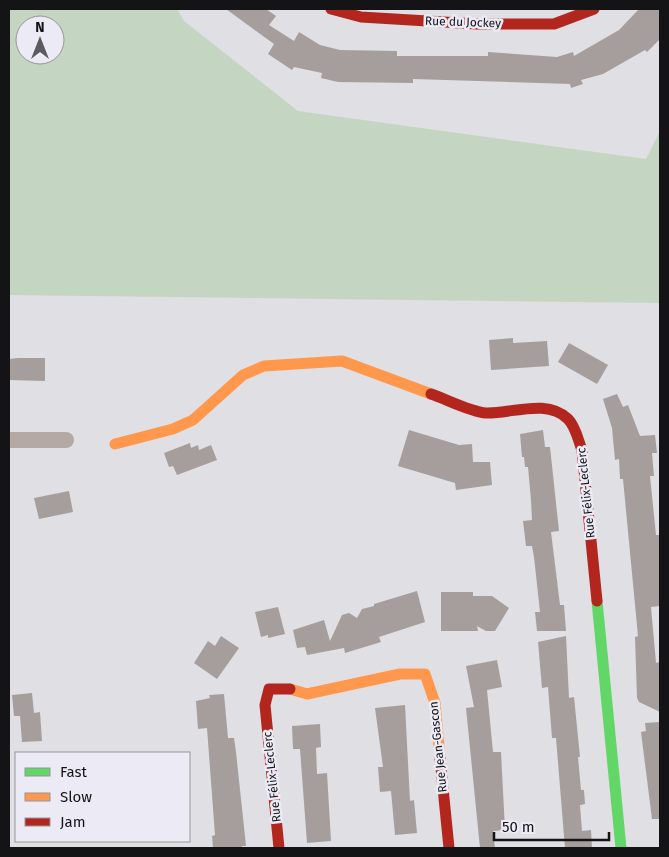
<svg xmlns="http://www.w3.org/2000/svg" width="669" height="857" viewBox="0 0 669 857" font-family="'Fira Sans',sans-serif">
  <rect width="100%" height="100%" fill="#dfdfe4"/>
  <!-- green -->
  <path fill="#c4d6c1" fill-rule="evenodd" d="M9,9H177L184,21L298,111L646,159L660,131V303L9,295ZM25,25H55V55H25Z"/>
  <!-- building -->
  <g fill="#a69e9c">
    <path d="M226,9H266L276,16L269,25L294,41L299,32L320,45L340,50L397,51V56H488V52L557,57L573,52L574,56L619,30L639,9H660V39L647,52L645,50L603,74L581,80L583,84L571,88L570,84L413,79V83L338,82L321,78L322,73L294,67L292,70L268,54L274,44Z"/>
    <path d="M513,338V343L547,341L549,366L491,370L489,340Z"/>
    <path d="M569,343L608,365L597,384L558,362Z"/>
    <path d="M18,358H45V381L9,380V359Z"/>
    <path d="M617,394L623,407L628,405L640,436L655,435L657,453H652L654,476H650L656,535H659L660,547V606L651,607L656,663L659,662L660,667V712L639,702L637,698L635,637L638,636L623,479H620L619,459L615,460L612,428L603,399Z"/>
    <path d="M409,430L459,445L472,444L473,462H490L492,485L456,490L455,483L398,466Z"/>
    <path d="M543,430L545,447H550L559,531L551,532L560,605H564L566,631H537L535,612H540L534,557L532,546H526L523,521L532,520L531,500L528,467H525L524,457H522L520,434Z"/>
    <path d="M190,443L191,448L198,445L199,450L211,445L217,460L177,475L173,466L169,467L164,453Z"/>
    <path d="M69,491L73,512L39,519L34,498Z"/>
    <path d="M417,591L425,622L379,637L381,642L345,653L344,648L307,655L305,647L297,648L293,630L324,620L330,641L342,615L349,613L357,618L362,609L374,606V604Z"/>
    <path d="M441,592H473V596H492L509,608L495,631H486L477,626L478,631H441Z"/>
    <path d="M278,607L285,634L268,638V635L261,637L255,612Z"/>
    <path d="M221,636L239,648L217,679L194,663L208,641L215,646Z"/>
    <path d="M566,636L569,698L574,697L580,757H578L581,790H584L585,804L580,805L582,831L591,830L592,848H565L556,738H552L548,687L542,688L538,642Z"/>
    <path d="M497,660L502,687L487,690L493,752H501L505,830L493,831L495,848H480L466,708L474,707L466,666Z"/>
    <path d="M32,693L34,713L40,712L42,741L22,742L20,716H14L12,695Z"/>
    <path d="M224,694L228,738H234L236,752L246,846H242V848H213L212,836L215,835L207,728L198,729L196,701L210,698L209,695Z"/>
    <path d="M405,705L410,801L414,800L417,833L395,835L391,791L380,792L378,767H383L375,708Z"/>
    <path d="M660,722V819H652L641,732L646,731L645,723Z"/>
    <path d="M320,724L321,747L316,748L317,774L327,773L331,841L307,843L300,749H293L292,726Z"/>
  </g>
  <g fill="none" stroke-linecap="round" stroke-linejoin="round">
    <!-- street -->
    <path stroke="#b5a9a3" stroke-width="16" d="M9,440H66"/>
    <!-- fast -->
    <path stroke="#63d668" stroke-width="11" d="M597,601L621,848"/>
    <!-- slow -->
    <g stroke="#ff974d" stroke-width="11">
      <path d="M115,444L173,429L193,420L243,375L264,366L342,361L431,394"/>
      <path d="M290,689L307,694L400,674H425L435,703L440,758"/>
    </g>
    <!-- jam -->
    <g stroke="#b3261e" stroke-width="11">
      <path d="M331,9L361,17L477,24H554L594,9"/>
      <path d="M431,394C446,399 471,412 486,413C511,414 547,398 568,419C576,427 578,440 582,450L597,601"/>
      <path d="M440,758L449,848"/>
      <path d="M279,848L265,705L269,689H290"/>
    </g>
  </g>
  <g text-anchor="middle" dominant-baseline="central" stroke-width="5" stroke-linejoin="round" paint-order="stroke">
    <!-- street labels -->
    <g font-size="12" fill="#141417" stroke="#eceaf4">
      <text transform="translate(463 22) rotate(2)">Rue du Jockey</text>
      <text transform="translate(586 493) rotate(-96)">Rue Félix-Leclerc</text>
      <text transform="translate(438 747) rotate(-96)">Rue Jean-Gascon</text>
      <text transform="translate(272 777) rotate(-96)">Rue Félix-Leclerc</text>
    </g>
  </g>
  <!-- border -->
  <rect width="669" height="857" fill="none" stroke="#141417" stroke-width="20"/>
  <!-- legend -->
  <rect x="15" y="752" width="175" height="90" fill="#eceaf4" stroke="#96949c"/>
  <rect x="25" y="768" width="25" height="8" fill="#63d668" stroke="#96949c"/>
  <text x="60" y="777" font-size="15" fill="#141417">Fast</text>
  <rect x="25" y="793" width="25" height="8" fill="#ff974d" stroke="#96949c"/>
  <text x="60" y="802" font-size="15" fill="#141417">Slow</text>
  <rect x="25" y="818" width="25" height="8" fill="#b3261e" stroke="#96949c"/>
  <text x="60" y="827" font-size="15" fill="#141417">Jam</text>
  <!-- north arrow -->
  <g transform="translate(40 40)"><circle r="24" fill="#eceaf4" stroke="#96949c"/>
  <path d="M0-4L9 19L0 12L-9 19Z" fill="#5b5b5f"/>
  <text y="-8" font-size="14" font-weight="bold" text-anchor="middle" fill="#141417">N</text>
  </g>
  <!-- scale -->
  <path d="M494 832v8h115v-8" fill="none" stroke="#141417" stroke-width="2.5"/>
  <text x="502" y="832" font-size="15" fill="#141417" stroke="#eceaf4" stroke-width="4" paint-order="stroke">50 m</text>
</svg>
